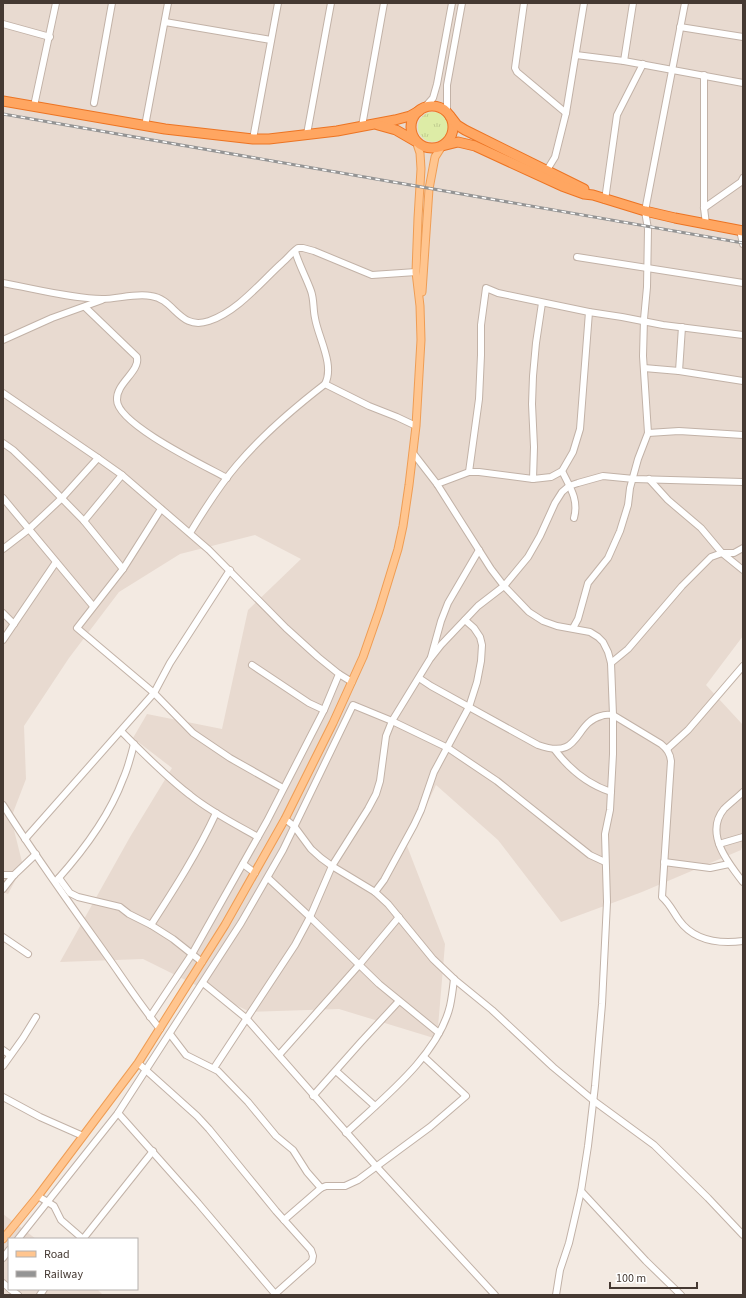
<svg xmlns="http://www.w3.org/2000/svg" width="746" height="1298" viewBox="0 0 746 1298" font-family="'Source Sans 3',sans-serif">
  <defs>
    <pattern id="grass-tufts" width="24" height="20" patternUnits="userSpaceOnUse"><rect width="24" height="20" fill="#ddeca6"/><path d="M3 7l-1-3M5 7V3M7 7l1-3M15 17l-1-3M17 17v-4M19 17l1-3" fill="none" stroke="#bfcb8f"/></pattern>
  </defs>
  <rect width="100%" height="100%" fill="#f3eae2"/>
  <!-- residential -->
  <g fill="#e8dad0">
    <path d="M3,3H743V636L706,685L743,725V844L741,850L642,892L561,922L498,840L436,785L407,846L445,944L437,1039L339,1009L250,1012L143,959L60,962L130,837L172,768L133,738L147,714L222,729L248,610L301,559L255,535L180,554L119,592L69,658L24,726L26,779L11,818L23,866L8,894L3,892Z"/>
    <path d="M3,1214L36,1239H9V1289H97L103,1295H3Z"/>
  </g>
  <!-- grass -->
  <circle fill="url(#grass-tufts)" cx="433" cy="127" r="15"/>
  <g fill="none" stroke-linecap="round" stroke-linejoin="round">
    <defs>
      <g id="minor">
        <path d="M524,3L515,68L517,72L566,113"/>
        <path d="M165,22L271,40"/>
        <path d="M3,24L50,37"/>
        <path d="M680,27L743,37"/>
        <path d="M576,55L624,61L743,83"/>
        <path d="M624,61L633,3"/>
        <path d="M704,75V208L706,224"/>
        <path d="M94,103L112,3"/>
        <path d="M34,106L56,3"/>
        <path d="M425,107L433,98L437,84L452,3"/>
        <path d="M447,112V85L462,3"/>
        <path d="M145,126L168,3"/>
        <path d="M362,126L384,3"/>
        <path d="M307,134L331,3"/>
        <path d="M253,139L278,3"/>
        <path d="M547,170L555,157L566,113L584,3"/>
        <path d="M605,200L617,115L643,64"/>
        <path d="M704,208L741,182L743,178"/>
        <path d="M740,230L743,244"/>
        <path d="M577,257L743,283"/>
        <path d="M3,283C36,289 69,298 102,299C118,299 135,293 151,296C175,299 179,331 209,321C238,311 260,283 282,263C288,258 292,252 298,248H303L314,251L372,275L416,272"/>
        <path d="M85,307L137,357C140,372 116,383 117,400C117,424 205,466 227,478"/>
        <path d="M3,340L52,318L102,300"/>
        <path d="M644,368L679,371L743,381"/>
        <path d="M679,371L682,327"/>
        <path d="M325,384L369,406L397,417L416,426"/>
        <path d="M3,393L98,458L122,475L209,550L286,628L318,657L339,674L324,710L267,821L192,954L150,1017"/>
        <path d="M648,433L679,431L743,435"/>
        <path d="M3,443L13,450L39,475L84,521L123,569"/>
        <path d="M413,453L437,484L491,569L504,586L529,612L543,621L557,626L590,632L598,637L603,642L608,652L611,663L613,715V754L610,810L605,834L607,902L602,1004L595,1086L588,1146L581,1191L569,1243L560,1270L556,1295"/>
        <path d="M562,471C570,487 579,500 574,518"/>
        <path d="M469,472L479,399L481,355V325L486,288L498,293L589,312L622,317L663,325L743,335"/>
        <path d="M533,479L534,447L532,404L533,376L536,343L542,303"/>
        <path d="M649,479L668,500L701,528L722,553L743,570"/>
        <path d="M437,484L469,472H479L533,479L551,477L562,471L573,452L580,429L589,312"/>
        <path d="M3,498L93,606"/>
        <path d="M161,509L123,569L77,628L154,693L193,733L230,758L283,788"/>
        <path d="M84,521L122,475"/>
        <path d="M190,533C204,510 219,486 237,465C263,434 294,408 325,384C335,365 318,337 315,318C313,309 314,299 311,291C306,277 299,265 295,251"/>
        <path d="M3,549L29,529L62,498L98,458"/>
        <path d="M3,613L14,624"/>
        <path d="M573,628L578,619L588,583L608,558L620,531L628,505L630,488L638,459L648,433L643,356L644,319L647,287L648,229L645,211L685,3"/>
        <path d="M3,640L56,562"/>
        <path d="M431,657L441,621L448,603L479,550"/>
        <path d="M611,663L628,649L682,586L711,557L722,553H734L743,548"/>
        <path d="M252,665L309,703L324,710"/>
        <path d="M339,674L352,682"/>
        <path d="M419,678L431,686L538,745C582,761 573,723 601,716C605,714 609,715 613,715L661,744C667,749 670,753 671,761L662,897C670,904 673,912 679,920C694,941 719,944 743,941"/>
        <path d="M121,731C143,753 165,776 190,795C211,812 235,824 258,837"/>
        <path d="M667,749L688,730L743,666"/>
        <path d="M555,750C570,770 587,784 611,792"/>
        <path d="M743,792C737,798 730,803 724,809C704,833 728,863 743,882"/>
        <path d="M3,805C35,856 70,904 105,953C123,978 140,1005 160,1029"/>
        <path d="M285,819L294,826L311,849L321,858L332,866L375,892L388,904L433,959L454,979L492,1010L553,1067L594,1101L654,1145L708,1198L743,1235"/>
        <path d="M25,839L154,693L170,663L230,570"/>
        <path d="M719,844L743,837"/>
        <path d="M664,862L710,868L729,864"/>
        <path d="M243,864L255,873"/>
        <path d="M3,875H14"/>
        <path d="M59,878L70,893L78,897L120,907L129,914L151,925L173,939L202,962"/>
        <path d="M268,878L310,917L379,984L439,1033"/>
        <path d="M57,880C83,851 109,817 123,779C128,768 131,756 134,744"/>
        <path d="M3,889L14,875L36,854"/>
        <path d="M375,892L384,880L414,825L421,810L434,772L469,707L477,682L481,661L482,645L480,637L474,628L465,620"/>
        <path d="M151,925C175,888 198,852 216,813"/>
        <path d="M3,937L28,954"/>
        <path d="M203,983L246,1018L376,1166L495,1295"/>
        <path d="M170,1034L186,1055L218,1071L248,1102L276,1136L293,1150L307,1172L321,1188"/>
        <path d="M3,1050L10,1055"/>
        <path d="M279,1055L359,965L399,917"/>
        <path d="M138,1063L197,1116L209,1129L276,1211L311,1250L313,1256L312,1261L275,1294"/>
        <path d="M3,1066L23,1038L36,1017"/>
        <path d="M214,1068L295,945L310,917L332,866L368,809L376,794L380,781L386,736L392,721L430,659L441,645L478,606L504,586L528,557L540,536L555,503L562,492L569,486L578,483L603,476L634,479L743,482"/>
        <path d="M336,1071L375,1106"/>
        <path d="M313,1096L361,1042L399,1001"/>
        <path d="M3,1097L40,1117L83,1136"/>
        <path d="M118,1113L198,1203L276,1295"/>
        <path d="M346,1133C382,1099 438,1056 450,1006C452,997 453,988 454,979"/>
        <path d="M581,1191L646,1261L681,1295"/>
        <path d="M38,1196L54,1206L61,1220L83,1239"/>
        <path d="M284,1220L321,1188L326,1186H345L358,1180L430,1127L466,1096L424,1057"/>
        <path d="M18,1239L118,1113L241,923L283,850L353,705L392,721L448,748L497,781L590,855L605,862"/>
        <path d="M83,1239L153,1151"/>
        <path d="M3,1258L9,1250"/>
        <path d="M3,1283L9,1288"/>
        <path d="M10,1289L18,1295"/>
        <path d="M40,1295L44,1289"/>
      </g>
      <g id="major">
        <path d="M422,292L429,189L435,157L442,146"/>
        <path d="M3,1239L38,1196L138,1063L225,925L285,819L333,723L363,657L379,611L398,549L403,526L409,485L416,426L421,340L420,306L416,272L418,218L421,169L420,153L416,141"/>
      </g>
      <g id="highway">
        <path d="M3,101L165,129L253,139H269L337,131L395,120L410,116L419,111"/>
        <circle cx="432" cy="127" r="21"/>
        <path d="M450,116L457,125L465,130L584,189"/>
        <path d="M378,125L396,130L415,141"/>
        <path d="M442,146L458,142L475,146L562,186L584,194L593,195L645,211L675,218L743,231"/>
      </g>
    </defs>
    <!-- minor casing -->
    <use href="#minor" stroke="#c2b2a7" stroke-width="8"/>
    <!-- major casing -->
    <use href="#major" stroke="#ef9d54" stroke-width="9"/>
    <!-- highway casing -->
    <use href="#highway" stroke="#ec7423" stroke-width="11"/>
    <!-- minor -->
    <use href="#minor" stroke="#fff" stroke-width="6"/>
    <!-- major -->
    <use href="#major" stroke="#ffc58f" stroke-width="7"/>
    <!-- highway -->
    <use href="#highway" stroke="#ffa661" stroke-width="9"/>
    <defs>
      <path id="rail" d="M3,114L743,243"/>
    </defs>
    <!-- rail casing -->
    <use href="#rail" stroke="#949494" stroke-width="3"/>
    <!-- rail -->
    <use href="#rail" stroke="#fff" stroke-width="1.5" stroke-dasharray="4.5" stroke-linecap="butt"/>
  </g>
  <!-- border -->
  <rect width="746" height="1298" fill="none" stroke="#453932" stroke-width="8"/>
  <!-- legend -->
  <rect x="8" y="1238" width="130" height="52" fill="#ffffff" stroke="#b5b0ad"/>
  <rect x="16" y="1251" width="20" height="6" fill="#ffc58f" stroke="#b5b0ad"/>
  <text x="44" y="1258" font-size="12" fill="#453932">Road</text>
  <rect x="16" y="1271" width="20" height="6" fill="#949494" stroke="#b5b0ad"/>
  <text x="44" y="1278" font-size="12" fill="#453932">Railway</text>
  <!-- scale -->
  <path d="M610 1282v6h87v-6" fill="none" stroke="#453932" stroke-width="2"/>
  <text x="616" y="1282" font-size="12" fill="#453932" stroke="#ffffff" stroke-width="3" paint-order="stroke">100 m</text>
</svg>
